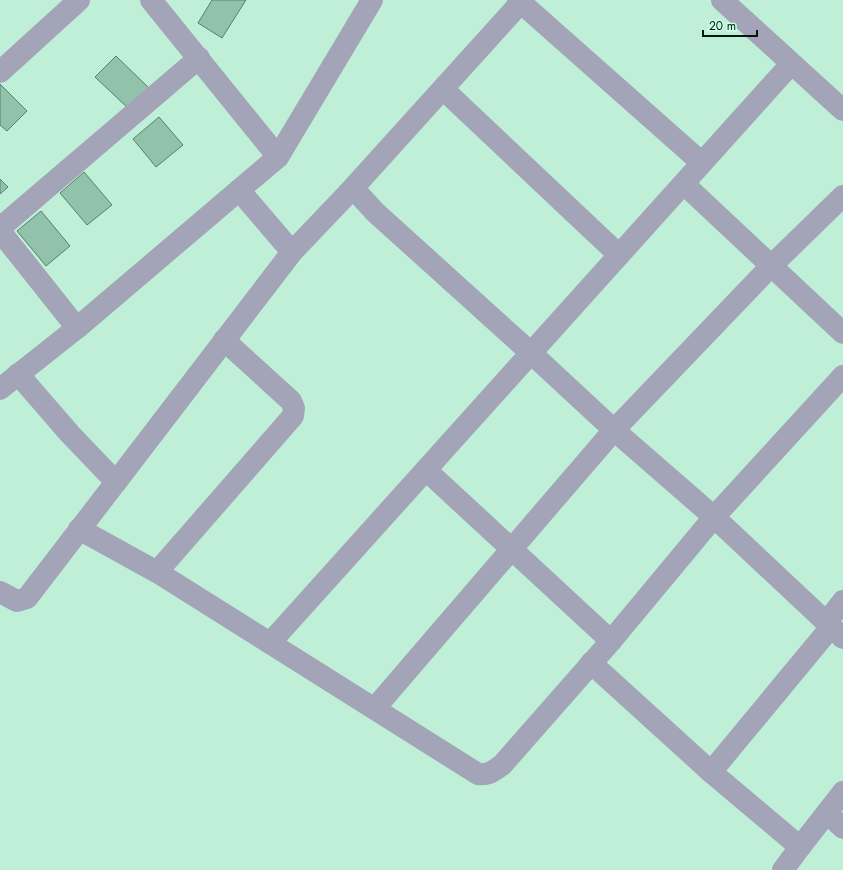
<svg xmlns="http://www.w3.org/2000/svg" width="843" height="870" viewBox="0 0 843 870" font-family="Jost,sans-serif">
  <rect width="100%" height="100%" fill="#bff0d7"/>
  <!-- building -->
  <g fill="#92c2a9" stroke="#54826c">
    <path d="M212,0H246L222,38L198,23Z"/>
    <path d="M116,56L150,89L130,110L95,77Z"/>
    <path d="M0,84L27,111L7,131L0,125Z"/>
    <path d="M159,117L183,145L156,167L133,139Z"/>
    <path d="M84,172L112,205L87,225L60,193Z"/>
    <path d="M0,179L8,187L0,194Z"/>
    <path d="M41,211L70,246L46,266L17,231Z"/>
  </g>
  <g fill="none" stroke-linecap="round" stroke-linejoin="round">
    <!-- minor -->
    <g stroke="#a3a4b8" stroke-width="22">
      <path d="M151,0L278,157"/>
      <path d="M518,0L702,163"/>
      <path d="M722,0L843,110"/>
      <path d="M0,72L79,0"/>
      <path d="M443,89L619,255"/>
      <path d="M684,184L843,333"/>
      <path d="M353,188L375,212L531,353L614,430L714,517L843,638"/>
      <path d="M239,190L292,252"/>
      <path d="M0,228L199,58"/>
      <path d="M0,231L77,328"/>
      <path d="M18,374L70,434L116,482L292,252L353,188L523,0"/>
      <path d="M0,389L77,328L278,157L372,0"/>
      <path d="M426,470L611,641"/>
      <path d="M79,529L157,572L478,774C490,775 493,771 502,765L611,641L714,517L843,376"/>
      <path d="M157,572L293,416L294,408L291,401L224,340"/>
      <path d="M0,592L17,601L27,598L116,482"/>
      <path d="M826,623L843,601"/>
      <path d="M270,643L791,64"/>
      <path d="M591,663L711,772L800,847L843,792"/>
      <path d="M375,708L614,430L771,266L843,196"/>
      <path d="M711,772L831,627"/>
      <path d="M827,813L843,828"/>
      <path d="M783,870L800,847"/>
    </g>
  </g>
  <!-- scale -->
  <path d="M703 30v6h54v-6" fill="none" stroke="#05180f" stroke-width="2"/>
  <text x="709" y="30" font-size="12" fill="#05180f" stroke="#ccfee4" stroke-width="3" paint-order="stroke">20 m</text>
</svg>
